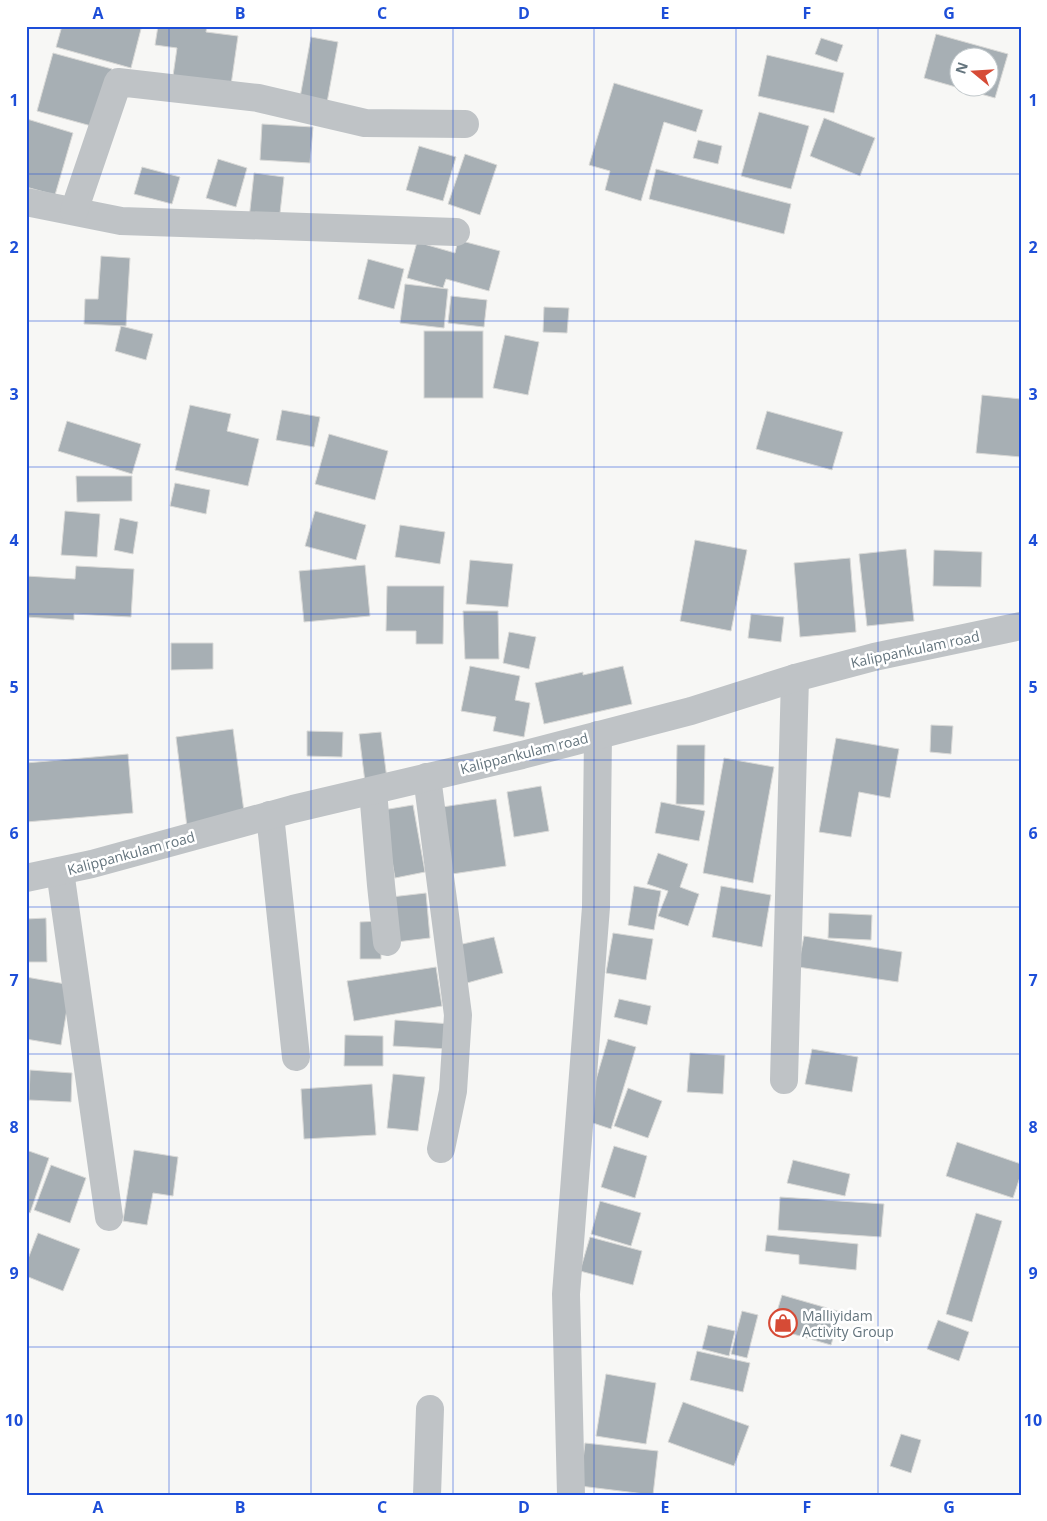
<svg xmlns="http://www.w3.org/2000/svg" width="1047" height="1521" viewBox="0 0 1047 1521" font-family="'Open Sans',sans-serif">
  <rect width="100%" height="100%" fill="#f7f7f5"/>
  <!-- building -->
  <g fill="#a7afb4" stroke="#d9d9d7" fill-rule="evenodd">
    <path d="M62,26H133L141,29L131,68L56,47Z"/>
    <path d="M158,26H207L206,32L238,36L230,92L172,83L177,48L155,45Z"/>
    <path d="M936,34L1008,54L995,98L924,78ZM960,58H990V88H960Z"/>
    <path d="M311,37L338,42L326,108L299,103Z"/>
    <path d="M821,38L843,45L837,62L815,54Z"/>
    <path d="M53,53L112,69L95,127L37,111Z"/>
    <path d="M767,55L844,73L834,113L758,96Z"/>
    <path d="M614,83L703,110L696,132L664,122L641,201L605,190L610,171L589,165Z"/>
    <path d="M759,112L809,126L791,189L741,176Z"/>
    <path d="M824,118L875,138L860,176L810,156Z"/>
    <path d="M27,119L73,133L55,195L26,187Z"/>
    <path d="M262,124L313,127L310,163L260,160Z"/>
    <path d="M698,140L722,146L718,164L693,158Z"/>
    <path d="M419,146L456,157L443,201L406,190Z"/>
    <path d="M465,154L497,165L480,215L448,204Z"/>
    <path d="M218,159L247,168L236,207L206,198Z"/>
    <path d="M142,167L180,177L172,204L134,194Z"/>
    <path d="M656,169L791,204L784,234L649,199Z"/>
    <path d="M254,173L284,177L279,222L249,219Z"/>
    <path d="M458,240L500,251L489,291L446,279L443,288L407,278L417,242L455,253Z"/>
    <path d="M101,256L130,258L126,326L84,324L85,299H98Z"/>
    <path d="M368,259L404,269L394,309L358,299Z"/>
    <path d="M405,284L448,289L444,328L400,323Z"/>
    <path d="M451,296L487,300L484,327L448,323Z"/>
    <path d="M544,307L569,308L567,333L543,332Z"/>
    <path d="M121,326L153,334L146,360L115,351Z"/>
    <rect x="424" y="331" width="59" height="67"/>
    <path d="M505,335L539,342L528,395L493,388Z"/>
    <path d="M982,395L1021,399V457L976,453Z"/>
    <path d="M190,405L231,414L227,431L259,439L248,486L175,470Z"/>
    <path d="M282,410L320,417L314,447L276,440Z"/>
    <path d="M767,411L843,432L832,470L756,449Z"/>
    <path d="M67,421L141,444L132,474L58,451Z"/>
    <path d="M329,434L388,451L375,500L315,484Z"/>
    <path d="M76,476H132V501L77,502Z"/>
    <path d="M175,483L210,490L206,514L170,506Z"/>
    <path d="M65,511L100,514L97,557L61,555Z"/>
    <path d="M315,511L366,525L356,560L305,546Z"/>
    <path d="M120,518L138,522L133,554L114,550Z"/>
    <path d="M400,525L445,532L440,564L395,557Z"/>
    <path d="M695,540L747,550L731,631L680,621Z"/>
    <path d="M906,549L914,621L867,626L859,554Z"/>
    <path d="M934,550L982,552L981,587L933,586Z"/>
    <path d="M850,558L856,632L800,637L794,563Z"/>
    <path d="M470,560L513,564L508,607L466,604Z"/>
    <path d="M365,565L370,616L304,622L299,571Z"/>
    <path d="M76,566L134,569L131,617L74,614V620L26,617V576L75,579Z"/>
    <path d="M387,586H444L443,644H416V631H386Z"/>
    <path d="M463,611H498L499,659H465Z"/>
    <path d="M751,614L784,617L781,642L748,638Z"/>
    <path d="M509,632L536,637L529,669L503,663Z"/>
    <path d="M171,643H213V669L171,670Z"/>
    <path d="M470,666L520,676L515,700L530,703L524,737L493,731L496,717L461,711Z"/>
    <path d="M623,666L632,704L544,724L535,683L583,672V675Z"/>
    <path d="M931,725L953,726L951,754L930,752Z"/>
    <path d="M233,729L245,819L187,827L176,737Z"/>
    <path d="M307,731L343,732L342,757L307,756Z"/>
    <path d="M381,732L387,779L365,782L359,734Z"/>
    <path d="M836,738L899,749L890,798L859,792L851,837L819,832Z"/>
    <path d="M677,745H705L704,805L676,804Z"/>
    <path d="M128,754L133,813L26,822V763Z"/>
    <path d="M724,758L774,767L753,883L703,873Z"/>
    <path d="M541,786L549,831L514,837L507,792Z"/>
    <path d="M496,799L506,866L452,874L442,807Z"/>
    <path d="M661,802L705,811L699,841L655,833Z"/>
    <path d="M413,805L425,872L395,878L383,810Z"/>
    <path d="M658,853L688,864L680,887L699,894L688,926L658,916L668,891L647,884Z"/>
    <path d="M634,886L661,891L654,930L628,925Z"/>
    <path d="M721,886L771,895L762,947L712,937Z"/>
    <path d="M426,893L430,938L396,942L391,897Z"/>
    <path d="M829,913L872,915L871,940L828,938Z"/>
    <path d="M46,918L47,962H26V919Z"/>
    <path d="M381,921V959H360V922Z"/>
    <path d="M613,933L653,939L646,980L606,973Z"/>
    <path d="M804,936L902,952L898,982L798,967Z"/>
    <path d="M494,937L503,973L467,983L458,945Z"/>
    <path d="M436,967L442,1006L354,1021L347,981Z"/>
    <path d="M26,977L71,985L61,1045L26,1039Z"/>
    <path d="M619,999L651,1006L647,1025L614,1017Z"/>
    <path d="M395,1020L451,1024L449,1049L393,1046Z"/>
    <path d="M345,1035L383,1036V1066H344Z"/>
    <path d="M608,1039L636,1047L611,1129L584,1120Z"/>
    <path d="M812,1049L858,1057L852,1092L805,1084Z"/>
    <path d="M690,1053L725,1055L723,1094L687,1092Z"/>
    <path d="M30,1070L72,1073L71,1102L29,1100Z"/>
    <path d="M393,1074L425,1077L418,1131L387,1128Z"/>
    <path d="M372,1084L376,1135L304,1139L301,1089Z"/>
    <path d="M628,1088L662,1101L648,1138L614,1126Z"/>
    <path d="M957,1142L1021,1164V1174L1013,1198L946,1176Z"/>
    <path d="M614,1146L647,1156L635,1198L601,1187Z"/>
    <path d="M26,1150L49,1158L30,1213L26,1211Z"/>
    <path d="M134,1150L178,1157L173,1196L153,1193L147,1225L123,1221Z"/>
    <path d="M793,1160L850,1174L845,1196L787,1183Z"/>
    <path d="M51,1165L86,1178L70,1223L34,1210Z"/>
    <path d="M780,1197L884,1204L881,1237L778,1230Z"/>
    <path d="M600,1201L641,1213L631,1246L591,1234Z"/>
    <path d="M976,1213L1002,1221L972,1322L946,1314Z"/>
    <path d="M38,1233L80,1249L63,1291L26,1276V1264Z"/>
    <path d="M767,1235L858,1244L856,1270L799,1264V1255L765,1251Z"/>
    <path d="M590,1237L642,1251L633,1285L580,1271Z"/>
    <path d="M782,1295L841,1312L831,1345L772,1328Z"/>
    <path d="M742,1311L758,1315L747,1358L731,1354Z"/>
    <path d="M938,1320L969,1332L959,1361L927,1349Z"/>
    <path d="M708,1325L735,1331L729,1356L702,1349Z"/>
    <path d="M697,1351L750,1363L743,1392L690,1380Z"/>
    <path d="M606,1374L656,1383L646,1444L596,1436Z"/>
    <path d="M683,1402L749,1426L734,1466L668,1442Z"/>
    <path d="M901,1434L921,1440L911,1473L890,1466Z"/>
    <path d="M585,1443L658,1451L653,1495L580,1486Z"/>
  </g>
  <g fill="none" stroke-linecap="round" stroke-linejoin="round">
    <!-- minor -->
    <g stroke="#bfc3c6" stroke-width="28">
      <path d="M26,202L121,221L456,232"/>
      <path d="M74,211L118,82L258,98L365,123L465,124"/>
      <path d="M427,777L458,1015L453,1091L441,1149"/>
      <path d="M373,791L381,885L387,942"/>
      <path d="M270,815L296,1057"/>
      <path d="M60,871L109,1217"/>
      <path d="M784,1080L795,678"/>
      <path d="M427,1495L430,1409"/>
      <path d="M571,1495L566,1294L596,907L598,735"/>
    </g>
    <!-- tertiary -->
    <path stroke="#bfc3c6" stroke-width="28" d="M26,878L92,864L293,809L522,755L691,711L795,678L874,657L1021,626"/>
  </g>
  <!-- grid -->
  <path fill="none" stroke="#1d4ed8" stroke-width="1" stroke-opacity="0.55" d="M169,26V1495M311,26V1495M453,26V1495M594,26V1495M736,26V1495M878,26V1495M26,174H1021M26,321H1021M26,467H1021M26,614H1021M26,760H1021M26,907H1021M26,1054H1021M26,1200H1021M26,1347H1021"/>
  <!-- icons -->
  <defs>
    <symbol id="shop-ring" viewBox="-11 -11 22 22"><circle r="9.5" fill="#fff" stroke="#d64b36" stroke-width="1.5"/><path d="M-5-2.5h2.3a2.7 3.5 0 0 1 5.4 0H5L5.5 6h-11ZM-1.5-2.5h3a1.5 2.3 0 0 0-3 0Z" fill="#d64b36"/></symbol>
  </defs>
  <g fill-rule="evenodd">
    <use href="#shop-ring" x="767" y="1307" width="32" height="32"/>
  </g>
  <g text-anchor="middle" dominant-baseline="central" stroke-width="5" stroke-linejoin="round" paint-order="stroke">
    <!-- street labels -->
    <g font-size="14" fill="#65757e" stroke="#fff">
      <text transform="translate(915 649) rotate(-12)">Kalippankulam road</text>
      <text transform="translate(524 753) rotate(-14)">Kalippankulam road</text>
      <text transform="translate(131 853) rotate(-15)">Kalippankulam road</text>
    </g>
    <!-- poi labels -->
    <g font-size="14" fill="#65757e" stroke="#fff" text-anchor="start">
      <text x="802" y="1315">Malliyidam<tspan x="802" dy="16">Activity Group</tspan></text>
    </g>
  </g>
  <!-- border -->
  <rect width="1047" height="1521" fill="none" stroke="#ffffff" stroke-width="55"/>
  <!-- north arrow -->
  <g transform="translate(974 72) rotate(288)"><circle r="24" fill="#ffffff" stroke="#c1c8cb"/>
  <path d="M0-4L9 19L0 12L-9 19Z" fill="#d64b36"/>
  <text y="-8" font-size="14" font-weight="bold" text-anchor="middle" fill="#65757e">N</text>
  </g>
  <rect x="28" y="28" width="992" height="1466" fill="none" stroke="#1d4ed8" stroke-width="2"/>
  <g font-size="16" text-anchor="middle" font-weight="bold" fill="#1d4ed8">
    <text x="98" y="19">A</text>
    <text x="240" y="19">B</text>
    <text x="382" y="19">C</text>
    <text x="524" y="19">D</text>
    <text x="665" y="19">E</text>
    <text x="807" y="19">F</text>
    <text x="949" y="19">G</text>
    <text x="14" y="106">1</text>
    <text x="1033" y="106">1</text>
    <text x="14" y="253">2</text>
    <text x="1033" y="253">2</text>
    <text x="14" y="400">3</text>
    <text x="1033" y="400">3</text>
    <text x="14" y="546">4</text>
    <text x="1033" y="546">4</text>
    <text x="14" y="693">5</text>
    <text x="1033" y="693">5</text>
    <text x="14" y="839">6</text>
    <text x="1033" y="839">6</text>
    <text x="14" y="986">7</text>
    <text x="1033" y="986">7</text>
    <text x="14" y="1133">8</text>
    <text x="1033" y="1133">8</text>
    <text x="14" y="1279">9</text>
    <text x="1033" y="1279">9</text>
    <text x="14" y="1426">10</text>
    <text x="1033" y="1426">10</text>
    <text x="98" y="1513">A</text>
    <text x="240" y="1513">B</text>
    <text x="382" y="1513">C</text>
    <text x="524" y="1513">D</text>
    <text x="665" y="1513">E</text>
    <text x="807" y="1513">F</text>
    <text x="949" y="1513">G</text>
  </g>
</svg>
